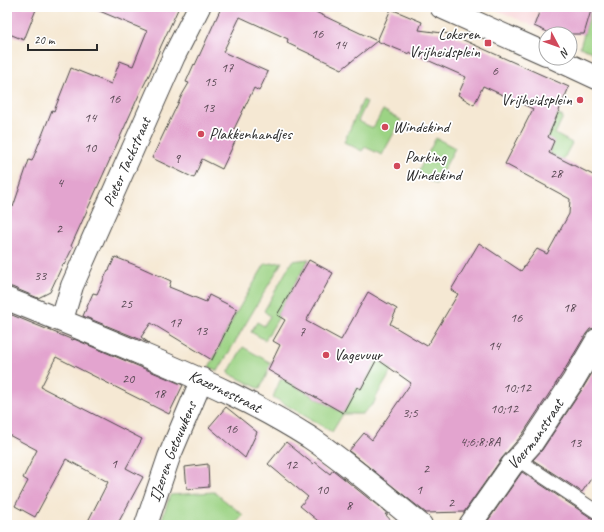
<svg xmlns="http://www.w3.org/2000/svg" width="604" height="532" viewBox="0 0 604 532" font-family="Caveat,sans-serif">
  <rect width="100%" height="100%" fill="#fff"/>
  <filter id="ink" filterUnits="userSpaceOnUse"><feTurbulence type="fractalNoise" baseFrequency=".025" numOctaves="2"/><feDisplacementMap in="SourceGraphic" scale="8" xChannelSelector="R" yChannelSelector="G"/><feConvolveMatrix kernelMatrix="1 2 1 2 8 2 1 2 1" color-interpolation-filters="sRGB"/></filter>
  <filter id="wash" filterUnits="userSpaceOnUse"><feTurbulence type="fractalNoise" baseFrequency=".012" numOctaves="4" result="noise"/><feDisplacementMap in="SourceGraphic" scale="16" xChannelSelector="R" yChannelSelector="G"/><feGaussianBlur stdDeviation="0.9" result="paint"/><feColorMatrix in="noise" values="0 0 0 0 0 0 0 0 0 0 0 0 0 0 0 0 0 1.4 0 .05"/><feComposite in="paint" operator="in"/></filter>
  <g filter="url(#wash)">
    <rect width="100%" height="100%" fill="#f5e8d3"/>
    <!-- built -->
    <path fill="#f7cfd3" d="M490,7H540L533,26Z"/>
    <!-- green -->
    <g fill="#9cd384" stroke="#647f58">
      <path d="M592,7H597V54L580,47Z"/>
      <path d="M363,100L367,102L358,121L373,128L383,110L401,120L382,155L365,147L362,151L344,142Z"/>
      <path d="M557,114L563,117L555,134L572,143L563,160L549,153L554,141L546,137Z"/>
      <path d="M436,138L455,148L436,184L417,174Z"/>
      <path d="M309,259L277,315L279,317L265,340L251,332L257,322L264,326L270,316L264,311L292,261Z"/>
      <path d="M282,262L218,371L209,367L220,347L219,346L235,315L265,264Z"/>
      <path d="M243,347L271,363L275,356L260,389L228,373Z"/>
      <path d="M381,351L395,360L387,379L376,397L374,403L362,414H343L332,432L273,397L281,378L343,413L357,387L361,389Z"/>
      <path d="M214,492L243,515L235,525H164L162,519L170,495Z"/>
    </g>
    <g id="blocks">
      <!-- building -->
      <g fill="#e3a4cf">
        <path d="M7,7H37L24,40L7,33Z"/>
        <path d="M90,7H179L161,46L150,73L139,95L71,246L73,247L64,265L63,264L50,292L38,298L12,287H7V216L11,206L13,207L29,160L32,161L52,110L54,111L71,68L111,84L120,61L133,66L147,31Z"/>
        <path d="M219,7H305L377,41L391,9L422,22L419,30L450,34L569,87L548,137L554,141L549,153L597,177V328L590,329L586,334L562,374L522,435L502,458L464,512L426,513L349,451L364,433L372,440L411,383L377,359L361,389L357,387L343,413L268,370L280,345L273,341L285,320L277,315L309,260L333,273L306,321L341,340L368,292L397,309L390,324L427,346L458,294L451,290L479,243L521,271L537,249L547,254L569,214L570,199L505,164L533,109L483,86L474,105L458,95L466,77L409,52V54L377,41L342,69L287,43L288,39L240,17L223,52L268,72L259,91L254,88L234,129L240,131L222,169L202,159L194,178L152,158L182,95L189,83L186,82L194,64L195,65L221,8Z"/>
        <path d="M541,7H592L584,34H552L534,26Z"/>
        <path d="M115,257L140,267L171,281L169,287L206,302L209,295L237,309L212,360L151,323L141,337L149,343L83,316L93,293L97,294L108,270H109Z"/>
        <path d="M7,313L73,340L74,339L183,385L169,414L56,357L41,387L142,439L126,468L143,477L117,525H86L108,482L66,459L35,517L15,506L28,481L23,478L37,450L7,434Z"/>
        <path d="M597,365V470L582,492L533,460L542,450L583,388Z"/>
        <path d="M226,407L257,432L245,458L209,427Z"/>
        <path d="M286,442L313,464L315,462L330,474L333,470L388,514H385L395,525H323L300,506L308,497L268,464Z"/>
        <path d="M208,464L209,487L187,489L185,467Z"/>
        <path d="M522,472L593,519L597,520V525H485Z"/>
      </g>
    </g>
  </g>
  <g filter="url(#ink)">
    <use href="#blocks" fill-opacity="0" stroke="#494744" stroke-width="1"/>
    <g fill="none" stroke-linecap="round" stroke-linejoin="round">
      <defs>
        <path id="service" d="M517,459L597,512"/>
        <g id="minor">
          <path id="s1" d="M7,299C53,317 99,336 144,355C201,379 257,404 309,437C348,463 384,495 421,525"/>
          <path id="s2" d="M62,320L72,286L174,56L199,7"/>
          <path id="s3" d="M146,525L169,457L202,379"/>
        </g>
        <g id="tertiary">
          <path d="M441,7L546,54"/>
          <path d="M554,58L597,78"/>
          <path id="s4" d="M470,525L512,465L532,443L573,381L597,340"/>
        </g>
      </defs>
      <!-- service casing -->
      <use href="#service" stroke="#494744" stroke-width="15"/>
      <!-- minor casing -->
      <use href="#minor" stroke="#494744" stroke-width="24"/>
      <!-- tertiary casing -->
      <use href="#tertiary" stroke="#494744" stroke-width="24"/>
      <!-- service -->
      <use href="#service" stroke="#fff" stroke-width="13"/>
      <!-- minor -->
      <use href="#minor" stroke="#fff" stroke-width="22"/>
      <!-- tertiary -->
      <use href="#tertiary" stroke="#fff" stroke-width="22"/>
    </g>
  </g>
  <!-- markers -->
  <g fill="#d1495b" stroke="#fff" stroke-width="1.5">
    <rect x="484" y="39" width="8" height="8" rx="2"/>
    <circle cx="580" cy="100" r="4"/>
    <circle cx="385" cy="127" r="4"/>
    <circle cx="201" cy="134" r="4"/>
    <circle cx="397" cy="166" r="4"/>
    <circle cx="326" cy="355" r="4"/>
  </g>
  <g text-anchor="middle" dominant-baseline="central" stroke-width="3.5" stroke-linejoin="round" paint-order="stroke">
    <!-- number labels -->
    <g font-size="14" fill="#594954">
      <text x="317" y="33">16</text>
      <text x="340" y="44">14</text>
      <text x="227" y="67">17</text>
      <text x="495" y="70">6</text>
      <text x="210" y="81">15</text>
      <text x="114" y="98">16</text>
      <text x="208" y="107">13</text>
      <text x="90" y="117">14</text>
      <text x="90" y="147">10</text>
      <text x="177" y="158">9</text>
      <text x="556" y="173">28</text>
      <text x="60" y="182">4</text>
      <text x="59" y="228">2</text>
      <text x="40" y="275">33</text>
      <text x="126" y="303">25</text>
      <text x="569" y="307">18</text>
      <text x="516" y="317">16</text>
      <text x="175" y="322">17</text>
      <text x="201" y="330">13</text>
      <text x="302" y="331">7</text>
      <text x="494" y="345">14</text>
      <text x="128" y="378">20</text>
      <text x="517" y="387">10;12</text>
      <text x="159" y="393">18</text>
      <text x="504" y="408">10;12</text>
      <text x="410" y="412">3;5</text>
      <text x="231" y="428">16</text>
      <text x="480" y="441">4;6;8;8A</text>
      <text x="575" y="442">13</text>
      <text x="114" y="463">1</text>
      <text x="291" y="464">12</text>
      <text x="426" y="468">2</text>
      <text x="322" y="489">10</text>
      <text x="419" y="489">1</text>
      <text x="451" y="502">2</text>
      <text x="349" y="505">8</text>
    </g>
    <!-- poi labels -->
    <g font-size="16" fill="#2b2b2b" stroke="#fff" text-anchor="start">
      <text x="480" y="34" text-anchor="end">Lokeren<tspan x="480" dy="18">Vrijheidsplein</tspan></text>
      <text x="572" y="100" text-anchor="end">Vrijheidsplein</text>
      <text x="393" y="127">Windekind</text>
      <text x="209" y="134">Plakkenhandjes</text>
      <text x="405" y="157">Parking<tspan x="405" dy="18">Windekind</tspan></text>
      <text x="334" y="355">Vagevuur</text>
    </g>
    <!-- street labels -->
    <g font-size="16" fill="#2b2b2b" stroke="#fff">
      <text stroke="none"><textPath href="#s2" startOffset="171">Pieter Tackstraat</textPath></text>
      <text stroke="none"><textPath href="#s1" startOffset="237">Kazernestraat</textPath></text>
      <text stroke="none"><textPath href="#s4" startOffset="112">Voermanstraat</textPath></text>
      <text stroke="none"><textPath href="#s3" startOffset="78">IJzeren Getouwkens</textPath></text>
    </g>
  </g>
  <!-- margin -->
  <rect width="604" height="532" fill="none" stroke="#fff" stroke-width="24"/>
  <!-- north arrow -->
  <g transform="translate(558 46) rotate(131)"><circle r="19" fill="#ffffff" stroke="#aaaaaa"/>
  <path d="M0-3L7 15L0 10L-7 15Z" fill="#d1495b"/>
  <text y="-6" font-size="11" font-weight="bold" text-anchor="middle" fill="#2b2b2b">N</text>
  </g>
  <!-- scale -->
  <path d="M28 44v6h69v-6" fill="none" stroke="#2b2b2b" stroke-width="2"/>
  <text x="34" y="44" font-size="12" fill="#2b2b2b" stroke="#ffffff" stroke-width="3" paint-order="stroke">20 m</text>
</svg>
